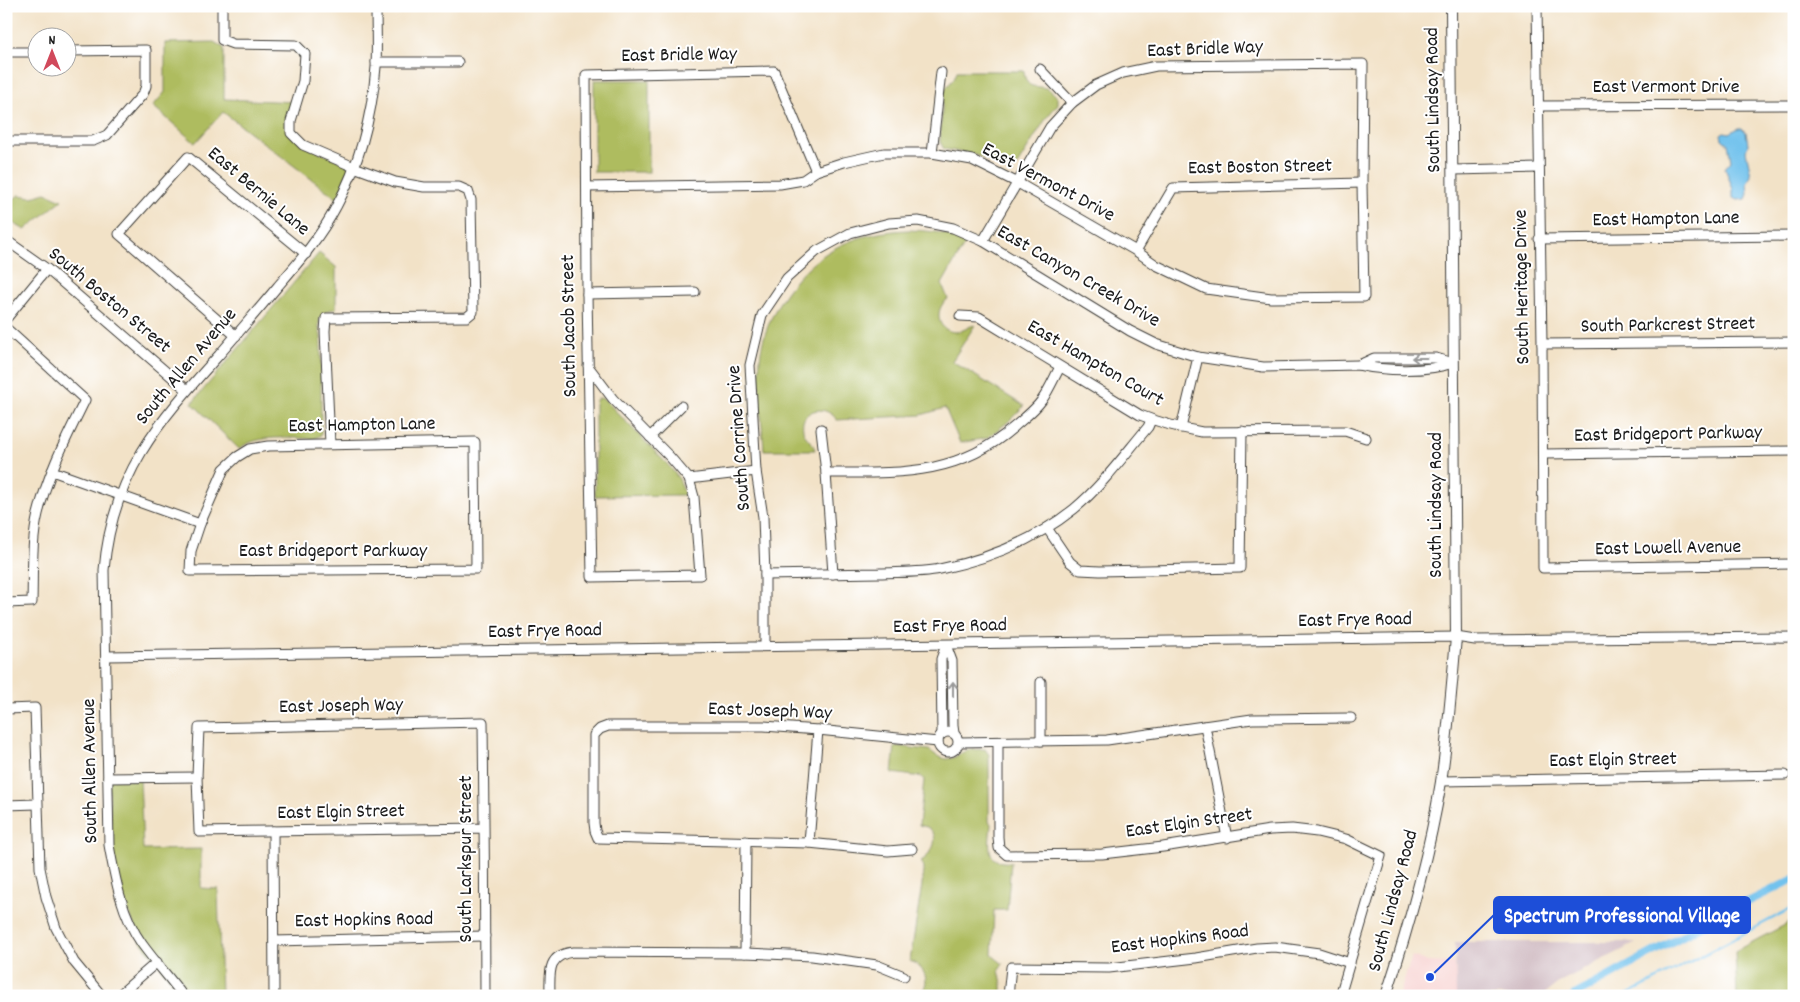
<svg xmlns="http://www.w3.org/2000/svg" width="1800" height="1002" viewBox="0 0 1800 1002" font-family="Dekko,sans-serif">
  <rect width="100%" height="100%" fill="#fff"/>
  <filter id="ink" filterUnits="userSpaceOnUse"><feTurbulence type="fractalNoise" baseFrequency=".02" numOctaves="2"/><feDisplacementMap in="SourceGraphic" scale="10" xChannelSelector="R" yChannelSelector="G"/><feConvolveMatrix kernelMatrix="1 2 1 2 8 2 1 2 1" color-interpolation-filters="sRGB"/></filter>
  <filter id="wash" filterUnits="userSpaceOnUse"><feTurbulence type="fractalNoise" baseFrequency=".0096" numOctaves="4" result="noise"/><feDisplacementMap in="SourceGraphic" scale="20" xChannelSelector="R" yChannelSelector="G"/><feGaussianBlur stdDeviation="1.12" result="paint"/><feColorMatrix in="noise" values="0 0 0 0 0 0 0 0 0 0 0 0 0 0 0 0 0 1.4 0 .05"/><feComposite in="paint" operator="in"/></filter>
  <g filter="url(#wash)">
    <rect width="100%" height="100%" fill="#f2e2c7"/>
    <!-- built -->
    <path fill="#f7d0cf" d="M1412,956L1428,962L1455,963L1457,996H1399Z"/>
    <!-- industrial -->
    <path fill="#d2bec5" d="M1455,942H1638L1561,981L1542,996H1456Z"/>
    <!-- green -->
    <g fill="#aebc5f" stroke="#656c3e">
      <path d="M214,42L224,48V99L297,102L291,133L303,145L354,167L339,200L223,112L195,143L153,106L165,92V43Z"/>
      <path d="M957,71H1024C1026,92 1037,84 1048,89C1052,91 1055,95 1058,98V104L1047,117L1016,167L1010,169L975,155L944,149L940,142L943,93C946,85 954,82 957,71Z"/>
      <rect x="594" y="80" width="55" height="92"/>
      <path d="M46,193L62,200L25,230L6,219L11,201L19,195L32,197Z"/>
      <path d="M908,230C926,231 950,231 965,244L942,284L948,299C934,308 936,331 955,332C963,332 968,326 975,325L952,361L1024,406L1008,422L987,438L960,443L945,408L921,415L837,420C826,403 799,409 803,430C805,439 813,441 815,450H764C762,420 757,389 760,359C764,313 800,264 841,245C862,235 885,231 908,230Z"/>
      <path d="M319,253L336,267V309C320,310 316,322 321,336V435L314,439C292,438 256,434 239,449L192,403Z"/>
      <path d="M599,398L604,399L670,467L679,479L685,495L595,496V405L596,400Z"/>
      <path d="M895,746L929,750L937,756L946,759L953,758L967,750L985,749L989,755V821L991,824C990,841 983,865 1011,862L1007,910H994L992,955L1003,964L999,970L1002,984V996H920C931,982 926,968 910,961L924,872V867L921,861C932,855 942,835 927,827C924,826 922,826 919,825L924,780L922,777L892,773Z"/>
      <path d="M108,778H140L143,850L201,849V888L218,889L221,996H183L141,942L115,879Z"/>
      <path d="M1794,918V996H1737L1735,951L1785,925Z"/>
    </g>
    <!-- water -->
    <path fill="#72c2ed" stroke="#476f84" d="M1738,128H1742L1746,132L1748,144L1746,151L1751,175L1747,184L1748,194L1746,199L1738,200L1733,198V189L1725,168L1731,161L1728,144L1722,139L1721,134L1724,132L1730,133Z"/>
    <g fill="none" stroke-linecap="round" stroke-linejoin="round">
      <!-- stream -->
      <path stroke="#72c2ed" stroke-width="2.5" d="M1625,996L1794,907"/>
      <!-- canal -->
      <path stroke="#72c2ed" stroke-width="8" d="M1573,996L1723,914L1794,879"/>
    </g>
  </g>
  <g filter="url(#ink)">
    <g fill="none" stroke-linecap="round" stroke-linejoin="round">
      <defs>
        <g id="minor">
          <path d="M222,6V40L233,44L296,45L305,54L303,81L291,121V133L303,145L354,167L395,182L424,187H459L468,191L471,200L473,312L467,317L326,318L325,331L330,444"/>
          <path d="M1537,6L1542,344L1543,568L1794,564"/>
          <path d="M6,52H38"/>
          <path d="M376,62H458"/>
          <path d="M1040,69L1072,103"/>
          <path d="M1539,106L1794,105"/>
          <path d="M6,141H93L107,135L143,94L146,86V50L68,51"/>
          <path d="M932,153L941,72"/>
          <path d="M1453,170L1538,168"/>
          <path d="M587,187L780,184L803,180L816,171L844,162L884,153H932L972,160L1018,183L1136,251L1156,265L1206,289L1271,298L1364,297L1362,183L1363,64L1156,66L1123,73L1096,85L1072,103L1050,127L983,241"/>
          <path d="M1539,239L1794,236"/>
          <path d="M6,240L47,269L187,390"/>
          <path d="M1136,251L1173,188L1362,183"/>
          <path d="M587,294L695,292"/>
          <path d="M960,316L979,317L1140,415C1160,423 1180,428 1202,432L1345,431L1366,438"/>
          <path d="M6,319L47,269"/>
          <path d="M6,328L85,400C67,437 48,473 38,514C31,542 33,573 32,602L6,603"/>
          <path d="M236,336L119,234L188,157L306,254"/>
          <path d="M1542,344L1794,342"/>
          <path d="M1359,365L1374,358H1436L1453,363"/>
          <path d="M588,366L613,399L670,457L689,479L694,497L700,575L592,577L587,294L586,75L774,71L816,171"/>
          <path d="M1181,428L1198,357"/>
          <path d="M821,429L826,473L833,574"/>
          <path d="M650,437L681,406"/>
          <path d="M475,442L476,569L190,571L191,551L200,524L224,469L237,457L250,449L268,446Z"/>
          <path d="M1543,454L1794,451"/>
          <path d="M52,471L200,524"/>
          <path d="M826,473C897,473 957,477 1014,427C1023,419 1035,410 1042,400C1049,390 1054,378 1060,367"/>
          <path d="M689,479L756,471"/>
          <path d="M1047,528L1070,562L1080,570L1100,571L1240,568L1242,431"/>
          <path d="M765,575C803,574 841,574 879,573C899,572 921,573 940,569C989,559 1035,540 1074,509C1102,486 1125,454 1148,427L1151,420"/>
          <path d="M946,645L952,661L953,726L954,733"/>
          <path d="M765,646V575L763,517L756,471L750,365L762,315L787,278L817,251L850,233L889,223L918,221L953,228L983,241L1130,331L1156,344L1198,357L1263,367L1358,365C1386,371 1426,372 1453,363"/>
          <path d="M107,656L1456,637L1475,640L1794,637"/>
          <path d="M1041,682V741"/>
          <path d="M6,709L35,708L40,868L46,897L56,928L74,962L102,996"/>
          <path d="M1205,726L1227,838"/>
          <circle cx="948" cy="742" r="10"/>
          <path d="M942,734L941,659L946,645"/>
          <path d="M959,742L1107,740L1252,719L1351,718"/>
          <path d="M998,742V837L999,848L1007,855L1102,854L1163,847L1270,830L1292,829L1317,832L1346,839L1381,856L1340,996"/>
          <path d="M108,778L197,777"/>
          <path d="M1441,781L1785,775"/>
          <path d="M6,805L37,804"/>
          <path d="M484,828L199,832L197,777L199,728L483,722C484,813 485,905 485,996"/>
          <path d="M273,831L274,996"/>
          <path d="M809,843L818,730"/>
          <path d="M912,849L888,851L809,843L598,838L595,831L594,823V735L600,729L608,726H764L818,730L938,742"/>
          <path d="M274,941L485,936"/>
          <path d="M745,953L746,841"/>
          <path d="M118,996L157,962"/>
          <path d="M183,996C170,978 155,962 142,944C122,916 115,879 109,845L104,570C112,475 158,422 219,355C239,332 259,309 278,286C299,262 321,236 336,207C359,165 372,115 376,67C377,47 376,26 376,6"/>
          <path d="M550,996C550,974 546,955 573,952L745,953L812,956L877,965L904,976"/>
          <path d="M1008,996L1011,967L1109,968L1196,958L1257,948L1275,947L1319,953L1350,963"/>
        </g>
        <path id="major" d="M1386,996C1409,926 1429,855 1441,782C1448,734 1452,686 1456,637L1451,6"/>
      </defs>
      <!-- minor casing -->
      <use href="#minor" stroke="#3c3a36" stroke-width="11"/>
      <!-- major casing -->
      <use href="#major" stroke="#3c3a36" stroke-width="12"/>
      <!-- minor -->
      <use href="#minor" stroke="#fff" stroke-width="9"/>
      <!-- major -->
      <use href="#major" stroke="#fff" stroke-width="10"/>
    </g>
    <!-- one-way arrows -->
    <defs><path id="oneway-shaft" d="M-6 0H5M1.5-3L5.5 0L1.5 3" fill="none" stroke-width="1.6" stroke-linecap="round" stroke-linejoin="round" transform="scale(1.25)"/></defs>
    <g stroke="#999">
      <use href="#oneway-shaft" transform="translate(1419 358) rotate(180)"/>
      <use href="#oneway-shaft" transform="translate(953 689) rotate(-90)"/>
    </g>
  </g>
  <g text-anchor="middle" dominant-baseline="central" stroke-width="4" stroke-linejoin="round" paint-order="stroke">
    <!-- street labels -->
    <g font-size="20" fill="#1c1c1c" stroke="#fff">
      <text transform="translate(1205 50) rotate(-2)">East Bridle Way</text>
      <text transform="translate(679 56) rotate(-1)">East Bridle Way</text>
      <text x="1666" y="88">East Vermont Drive</text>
      <text transform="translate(1434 100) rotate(-91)">South Lindsay Road</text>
      <text transform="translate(1260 168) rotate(-1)">East Boston Street</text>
      <text transform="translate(1048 183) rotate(28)">East Vermont Drive</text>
      <text transform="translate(258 192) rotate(40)">East Bernie Lane</text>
      <text transform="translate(1666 220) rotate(-1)">East Hampton Lane</text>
      <text transform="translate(1078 277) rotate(30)">East Canyon Creek Drive</text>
      <text transform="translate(1523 287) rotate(-91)">South Heritage Drive</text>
      <text transform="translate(109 301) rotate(40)">South Boston Street</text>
      <text transform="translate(570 326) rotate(-91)">South Jacob Street</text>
      <text transform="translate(1668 326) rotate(-1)">South Parkcrest Street</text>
      <text transform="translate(1095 364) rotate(30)">East Hampton Court</text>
      <text transform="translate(187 367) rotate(-50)">South Allen Avenue</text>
      <text transform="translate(362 426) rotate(-1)">East Hampton Lane</text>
      <text transform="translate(1668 435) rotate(-1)">East Bridgeport Parkway</text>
      <text transform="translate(740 438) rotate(-94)">South Corrine Drive</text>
      <text transform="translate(1437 505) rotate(-90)">South Lindsay Road</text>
      <text transform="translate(1668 549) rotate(-1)">East Lowell Avenue</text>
      <text x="333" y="552">East Bridgeport Parkway</text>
      <text transform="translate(1355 621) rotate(-1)">East Frye Road</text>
      <text transform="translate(950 627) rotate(-1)">East Frye Road</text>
      <text transform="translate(545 632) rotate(-1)">East Frye Road</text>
      <text transform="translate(341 707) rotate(-1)">East Joseph Way</text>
      <text transform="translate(770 712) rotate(2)">East Joseph Way</text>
      <text transform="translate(1613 761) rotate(-1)">East Elgin Street</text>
      <text transform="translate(91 771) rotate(-91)">South Allen Avenue</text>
      <text transform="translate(341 813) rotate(-1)">East Elgin Street</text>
      <text transform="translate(1189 824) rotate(-8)">East Elgin Street</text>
      <text transform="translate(467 859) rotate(-90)">South Larkspur Street</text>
      <text transform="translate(1394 901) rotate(-75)">South Lindsay Road</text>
      <text transform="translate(364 921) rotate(-1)">East Hopkins Road</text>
      <text transform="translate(1180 940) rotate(-7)">East Hopkins Road</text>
    </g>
  </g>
  <!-- callouts -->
  <path fill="none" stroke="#1d4ed8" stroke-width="2" d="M1430 977L1494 915"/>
  <circle fill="#1d4ed8" stroke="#fff" stroke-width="2" cx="1430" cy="977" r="5"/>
  <rect fill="#1d4ed8" stroke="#1d4ed8" stroke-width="2" x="1494" y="897" width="256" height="36" rx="5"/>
  <g font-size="21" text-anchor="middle" font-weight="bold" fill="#fff">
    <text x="1622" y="922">Spectrum Professional Village</text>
  </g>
  <!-- margin -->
  <rect width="1800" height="1002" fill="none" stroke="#fff" stroke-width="25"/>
  <!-- north arrow -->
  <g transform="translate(52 52)"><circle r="24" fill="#ffffff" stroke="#a4a4a4"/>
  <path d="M0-4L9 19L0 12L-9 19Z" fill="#d1495b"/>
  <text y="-8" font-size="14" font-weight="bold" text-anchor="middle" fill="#1c1c1c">N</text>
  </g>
</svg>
